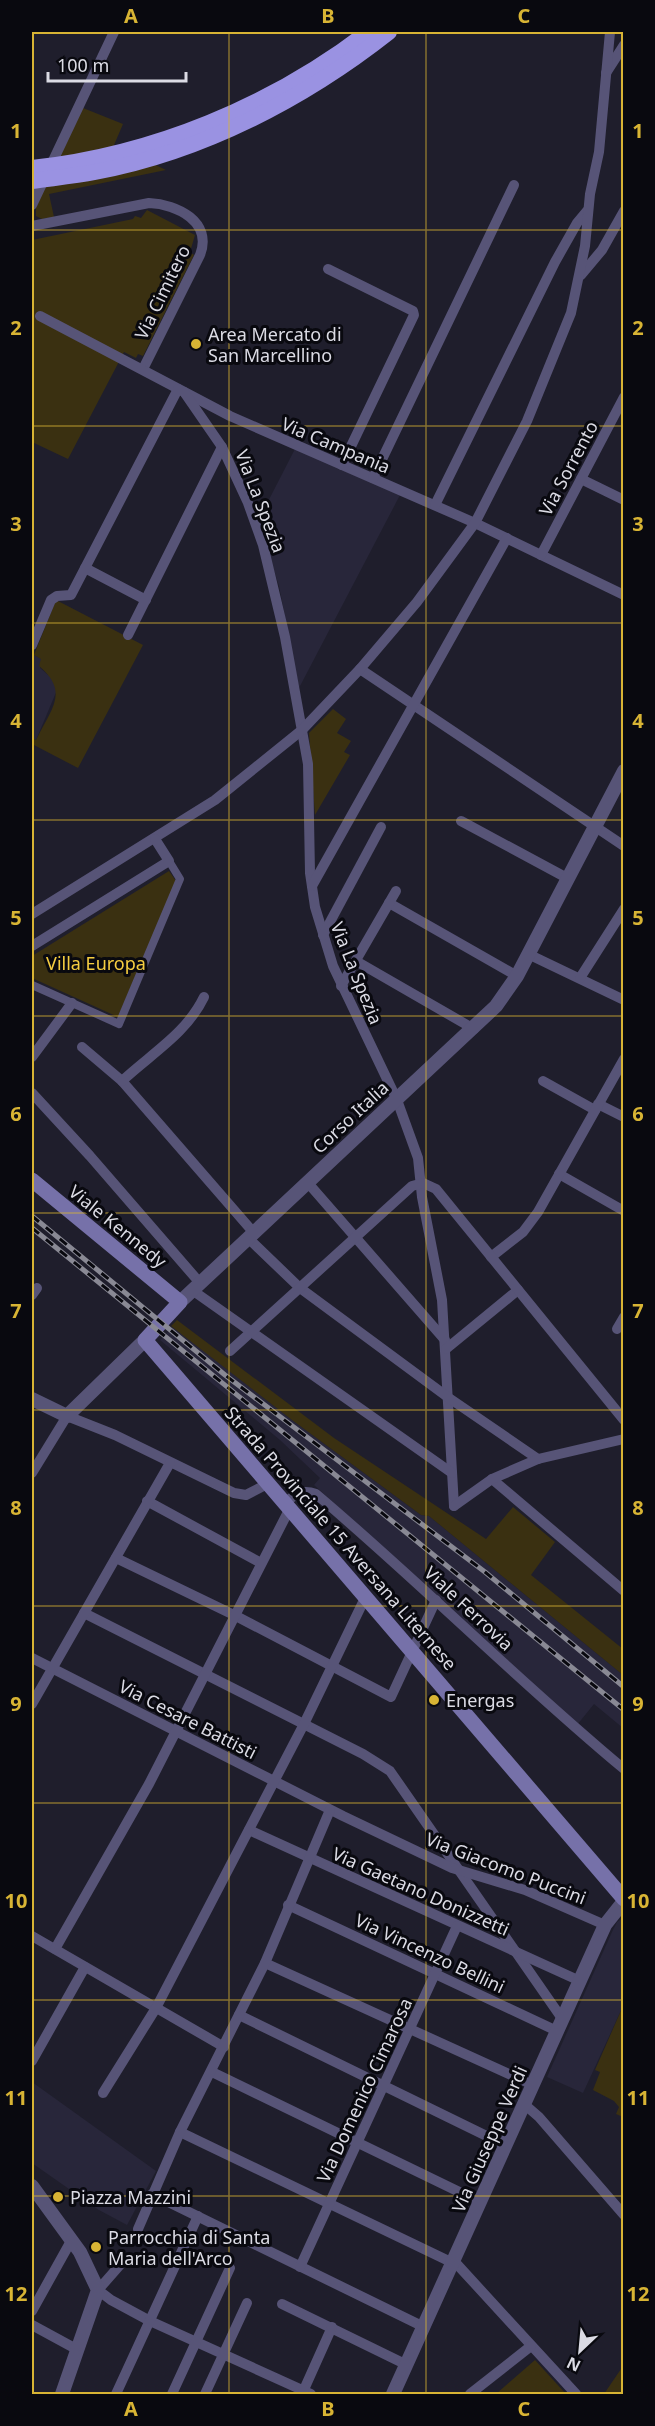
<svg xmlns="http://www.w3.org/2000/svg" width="655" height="2426" viewBox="0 0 655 2426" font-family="'Noto Sans',sans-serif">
  <rect width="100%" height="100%" fill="#1f1e2c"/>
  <!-- built -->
  <g fill="#28263a">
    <path d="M295,449L400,495L299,688L279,586L258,521Z"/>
    <path d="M34,655L42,659L40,668L54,680L57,690L36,740L32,738V661Z"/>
    <path d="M173,1327L292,1420L421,1515L429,1516L623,1675V1728L594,1704L577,1725L314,1485L320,1478L280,1440L160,1340Z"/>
    <path d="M623,1918V2006L583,2093L547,2077L612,1932L617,1922Z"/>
    <path d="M32,2082L156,2171L127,2225L99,2210L32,2163Z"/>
  </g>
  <!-- green -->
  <g fill="#3a3011">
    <path d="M83,108L123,124L114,145L166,170L49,194L54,217L42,219L36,216V207Z"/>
    <path d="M147,210L195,235L190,252L194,255L143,356L138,354L136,358L124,352L68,459L32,442V240L133,219L135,216L141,218Z"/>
    <path d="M56,600L143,645L78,768L32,744V738L36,740C51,709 70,692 39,666L41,659L34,655Z"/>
    <path d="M333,709L346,719L337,733L351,741L344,752L350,755L315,815L309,733Z"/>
    <path d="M169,871L176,881L118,1017L32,978V956Z"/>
    <path d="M177,1320L334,1438L486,1539L513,1507L555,1542L531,1575L623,1649V1675L429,1516L421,1515L292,1420L171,1326Z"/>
    <path d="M623,2006V2117L616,2114L619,2107L614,2101L593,2090L600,2072L595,2070Z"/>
    <path d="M535,2360L566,2394H496Z"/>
    <path d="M623,2366V2394H604Z"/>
  </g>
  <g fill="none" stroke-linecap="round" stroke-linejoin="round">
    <!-- pedestrian -->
    <path stroke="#575477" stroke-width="8" d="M32,985L119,1024L180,879L169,861"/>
    <!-- minor -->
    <g stroke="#575477" stroke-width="10">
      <path d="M606,73L624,45"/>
      <path d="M32,205L114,32"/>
      <path d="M32,226L149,203C177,204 213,222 200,255L143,369"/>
      <path d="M328,269L413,311L414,315L342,465"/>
      <path d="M581,275L602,250L624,211"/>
      <path d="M40,316L230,416L475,523L624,595"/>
      <path d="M184,392L222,447L248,503L263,545L285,637L308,764L310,873L315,907L333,966L397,1100L418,1158L422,1197L442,1300L454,1506"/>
      <path d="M373,478L514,185"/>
      <path d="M581,479L624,500"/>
      <path d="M435,505L555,262L577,223L587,211"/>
      <path d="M541,555L624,397"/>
      <path d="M85,568L146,600"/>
      <path d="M128,635L222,447"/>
      <path d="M32,645L51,600L57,596L71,595L178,389"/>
      <path d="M360,669L624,846"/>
      <path d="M461,821L567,878"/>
      <path d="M312,886L507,538"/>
      <path d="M389,903L517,976"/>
      <path d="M32,914L215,800L302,730L360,669L417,602L475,523L527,421L571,313L585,246L590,194L599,152L610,32"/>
      <path d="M323,935L381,827"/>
      <path d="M32,946L169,861L155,839"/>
      <path d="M528,954L624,1000"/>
      <path d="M356,961L474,1029"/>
      <path d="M580,978L624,909"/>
      <path d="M341,986L396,891"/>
      <path d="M82,1047L122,1081L254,1233"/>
      <path d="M32,1057L72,1003"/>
      <path d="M122,1081C152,1053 186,1034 204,997"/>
      <path d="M543,1081L595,1110"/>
      <path d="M32,1093L90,1156L200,1283"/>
      <path d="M598,1104L624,1117"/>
      <path d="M559,1174L624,1211"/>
      <path d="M308,1183L445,1340"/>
      <path d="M248,1238L300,1288L449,1398L538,1459"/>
      <path d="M491,1257L523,1232L538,1212L624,1059"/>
      <path d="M192,1290L452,1473"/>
      <path d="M32,1295L37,1288"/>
      <path d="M617,1329L624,1317"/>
      <path d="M446,1349L518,1290"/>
      <path d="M230,1351L412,1186L423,1183L436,1189L624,1420"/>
      <path d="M32,1473L67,1416L115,1435L234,1493L246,1495L269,1483"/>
      <path d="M492,1479L624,1591"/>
      <path d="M147,1501L261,1563"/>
      <path d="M286,1502C296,1494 302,1489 316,1494C421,1583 518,1681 624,1769"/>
      <path d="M454,1506L492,1479L538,1459L624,1439"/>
      <path d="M116,1558L234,1615L391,1697L436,1600"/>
      <path d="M84,1613L363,1754L390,1771L563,2020"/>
      <path d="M32,1658L343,1816L452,1868L525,1890L605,1925"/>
      <path d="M32,1704L170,1463"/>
      <path d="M249,1830L580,1981"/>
      <path d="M288,1905L557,2031"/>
      <path d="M32,1936L224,2047"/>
      <path d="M55,1949L149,1784L290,1508"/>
      <path d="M265,1963L533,2085"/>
      <path d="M239,2015L505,2145"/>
      <path d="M32,2061L85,1967"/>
      <path d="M212,2072L480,2202"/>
      <path d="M103,2093L156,2008L304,1724L366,1596"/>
      <path d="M524,2104L539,2117L624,2215"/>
      <path d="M180,2132L453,2263"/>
      <path d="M152,2194L424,2327"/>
      <path d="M138,2229L180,2132L265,1963L330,1810"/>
      <path d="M454,2261L576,2394"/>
      <path d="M120,2265L98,2290L111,2300L150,2321L311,2394"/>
      <path d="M300,2267L457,1926"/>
      <path d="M282,2304L407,2365"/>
      <path d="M32,2311L71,2241"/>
      <path d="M32,2325L78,2350"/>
      <path d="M116,2394L198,2216"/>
      <path d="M172,2394L230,2268"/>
      <path d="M205,2394L247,2303"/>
      <path d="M302,2394L332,2327"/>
      <path d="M470,2394L531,2346"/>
    </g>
    <!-- tertiary -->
    <g stroke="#575477" stroke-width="14">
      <path d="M180,1302L496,1006L517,976L624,771"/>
      <path d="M32,1399L67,1416L145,1340"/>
      <path d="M32,2186L80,2252L98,2290L62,2394"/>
      <path d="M393,2394L605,1925L624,1901"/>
    </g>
    <!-- secondary -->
    <path stroke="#7671a9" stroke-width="15" d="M32,1180L180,1302L145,1340L624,1899"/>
    <defs>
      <g id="rail">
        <path d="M32,1216L225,1375L485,1572L624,1687"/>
        <path d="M32,1228L624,1710"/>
      </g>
    </defs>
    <!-- rail casing -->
    <use href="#rail" stroke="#898994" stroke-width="5"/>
    <!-- rail -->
    <use href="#rail" stroke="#09090f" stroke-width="3" stroke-dasharray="9" stroke-linecap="butt"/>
    <!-- trunk-bridge -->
    <g stroke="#9a92e2" stroke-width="16">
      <path d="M32,168C153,155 271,106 368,32"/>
      <path d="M32,181C53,178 74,176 95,172C202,152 304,99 389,32"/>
    </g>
  </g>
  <!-- grid -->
  <path fill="none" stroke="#d8b434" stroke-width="1.5" stroke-opacity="0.55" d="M229,32V2394M426,32V2394M32,230H624M32,426H624M32,623H624M32,820H624M32,1016H624M32,1213H624M32,1410H624M32,1606H624M32,1803H624M32,2000H624M32,2196H624"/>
  <!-- markers -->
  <g fill="#d8b434" stroke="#09090f" stroke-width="2">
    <circle cx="196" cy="344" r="6"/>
    <circle cx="434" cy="1700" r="6"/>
    <circle cx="58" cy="2197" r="6"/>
    <circle cx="96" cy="2247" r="6"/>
  </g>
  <g text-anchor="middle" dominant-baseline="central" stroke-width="6" stroke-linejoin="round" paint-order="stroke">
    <!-- street labels -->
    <g font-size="18" fill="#dbdbe4" stroke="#09090f">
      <text transform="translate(162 292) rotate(-64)">Via Cimitero</text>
      <text transform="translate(336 445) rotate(23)">Via Campania</text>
      <text transform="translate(568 468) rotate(-62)">Via Sorrento</text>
      <text transform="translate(261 501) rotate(69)">Via La Spezia</text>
      <text transform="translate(357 973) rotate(68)">Via La Spezia</text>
      <text transform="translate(350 1117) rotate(-43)">Corso Italia</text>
      <text transform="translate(118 1226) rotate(39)">Viale Kennedy</text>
      <text transform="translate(341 1538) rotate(49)">Strada Provinciale 15 Aversana Liternese</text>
      <text transform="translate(469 1608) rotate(43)">Viale Ferrovia</text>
      <text transform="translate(188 1719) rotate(27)">Via Cesare Battisti</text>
      <text transform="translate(506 1868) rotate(21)">Via Giacomo Puccini</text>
      <text transform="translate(421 1891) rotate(24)">Via Gaetano Donizzetti</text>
      <text transform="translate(430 1953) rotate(25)">Via Vincenzo Bellini</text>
      <text transform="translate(364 2090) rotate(-65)">Via Domenico Cimarosa</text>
      <text transform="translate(489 2139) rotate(-66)">Via Giuseppe Verdi</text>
    </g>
    <!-- poi labels -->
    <g font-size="18" fill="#dbdbe4" stroke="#09090f" text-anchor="start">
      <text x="208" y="334">Area Mercato di<tspan x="208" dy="21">San Marcellino</tspan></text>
      <text x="446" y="1700">Energas</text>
      <text x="70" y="2197">Piazza Mazzini</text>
      <text x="108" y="2237">Parrocchia di Santa<tspan x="108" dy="21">Maria dell'Arco</tspan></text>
    </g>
    <!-- park labels -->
    <g font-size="18" fill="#f5cd41" stroke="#09090f">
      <text x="96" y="963">Villa Europa</text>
    </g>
  </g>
  <!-- border -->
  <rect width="655" height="2426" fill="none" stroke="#09090f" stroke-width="66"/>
  <!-- north arrow -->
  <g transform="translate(580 2351) rotate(206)" stroke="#09090f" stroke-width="4.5" paint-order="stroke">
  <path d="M0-4.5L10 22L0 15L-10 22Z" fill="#dbdbe4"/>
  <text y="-9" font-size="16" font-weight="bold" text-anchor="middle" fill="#dbdbe4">N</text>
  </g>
  <!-- scale -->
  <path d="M48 72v9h138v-9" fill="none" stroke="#dbdbe4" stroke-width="3"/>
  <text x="57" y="72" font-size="18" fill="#dbdbe4" stroke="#09090f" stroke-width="4.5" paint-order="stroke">100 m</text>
  <rect x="33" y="33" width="589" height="2360" fill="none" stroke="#d8b434" stroke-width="2"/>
  <g font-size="20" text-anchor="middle" font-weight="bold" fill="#d8b434">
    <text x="131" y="23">A</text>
    <text x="328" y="23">B</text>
    <text x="524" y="23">C</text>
    <text x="16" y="138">1</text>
    <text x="638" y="138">1</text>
    <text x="16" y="335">2</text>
    <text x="638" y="335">2</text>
    <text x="16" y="531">3</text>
    <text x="638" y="531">3</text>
    <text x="16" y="728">4</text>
    <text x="638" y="728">4</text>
    <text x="16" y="925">5</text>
    <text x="638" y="925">5</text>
    <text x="16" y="1121">6</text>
    <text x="638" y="1121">6</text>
    <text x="16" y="1318">7</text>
    <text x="638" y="1318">7</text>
    <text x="16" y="1515">8</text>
    <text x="638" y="1515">8</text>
    <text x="16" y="1711">9</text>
    <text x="638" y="1711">9</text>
    <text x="16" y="1908">10</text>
    <text x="638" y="1908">10</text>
    <text x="16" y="2105">11</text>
    <text x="638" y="2105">11</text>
    <text x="16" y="2301">12</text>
    <text x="638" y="2301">12</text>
    <text x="131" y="2416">A</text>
    <text x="328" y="2416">B</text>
    <text x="524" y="2416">C</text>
  </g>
</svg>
